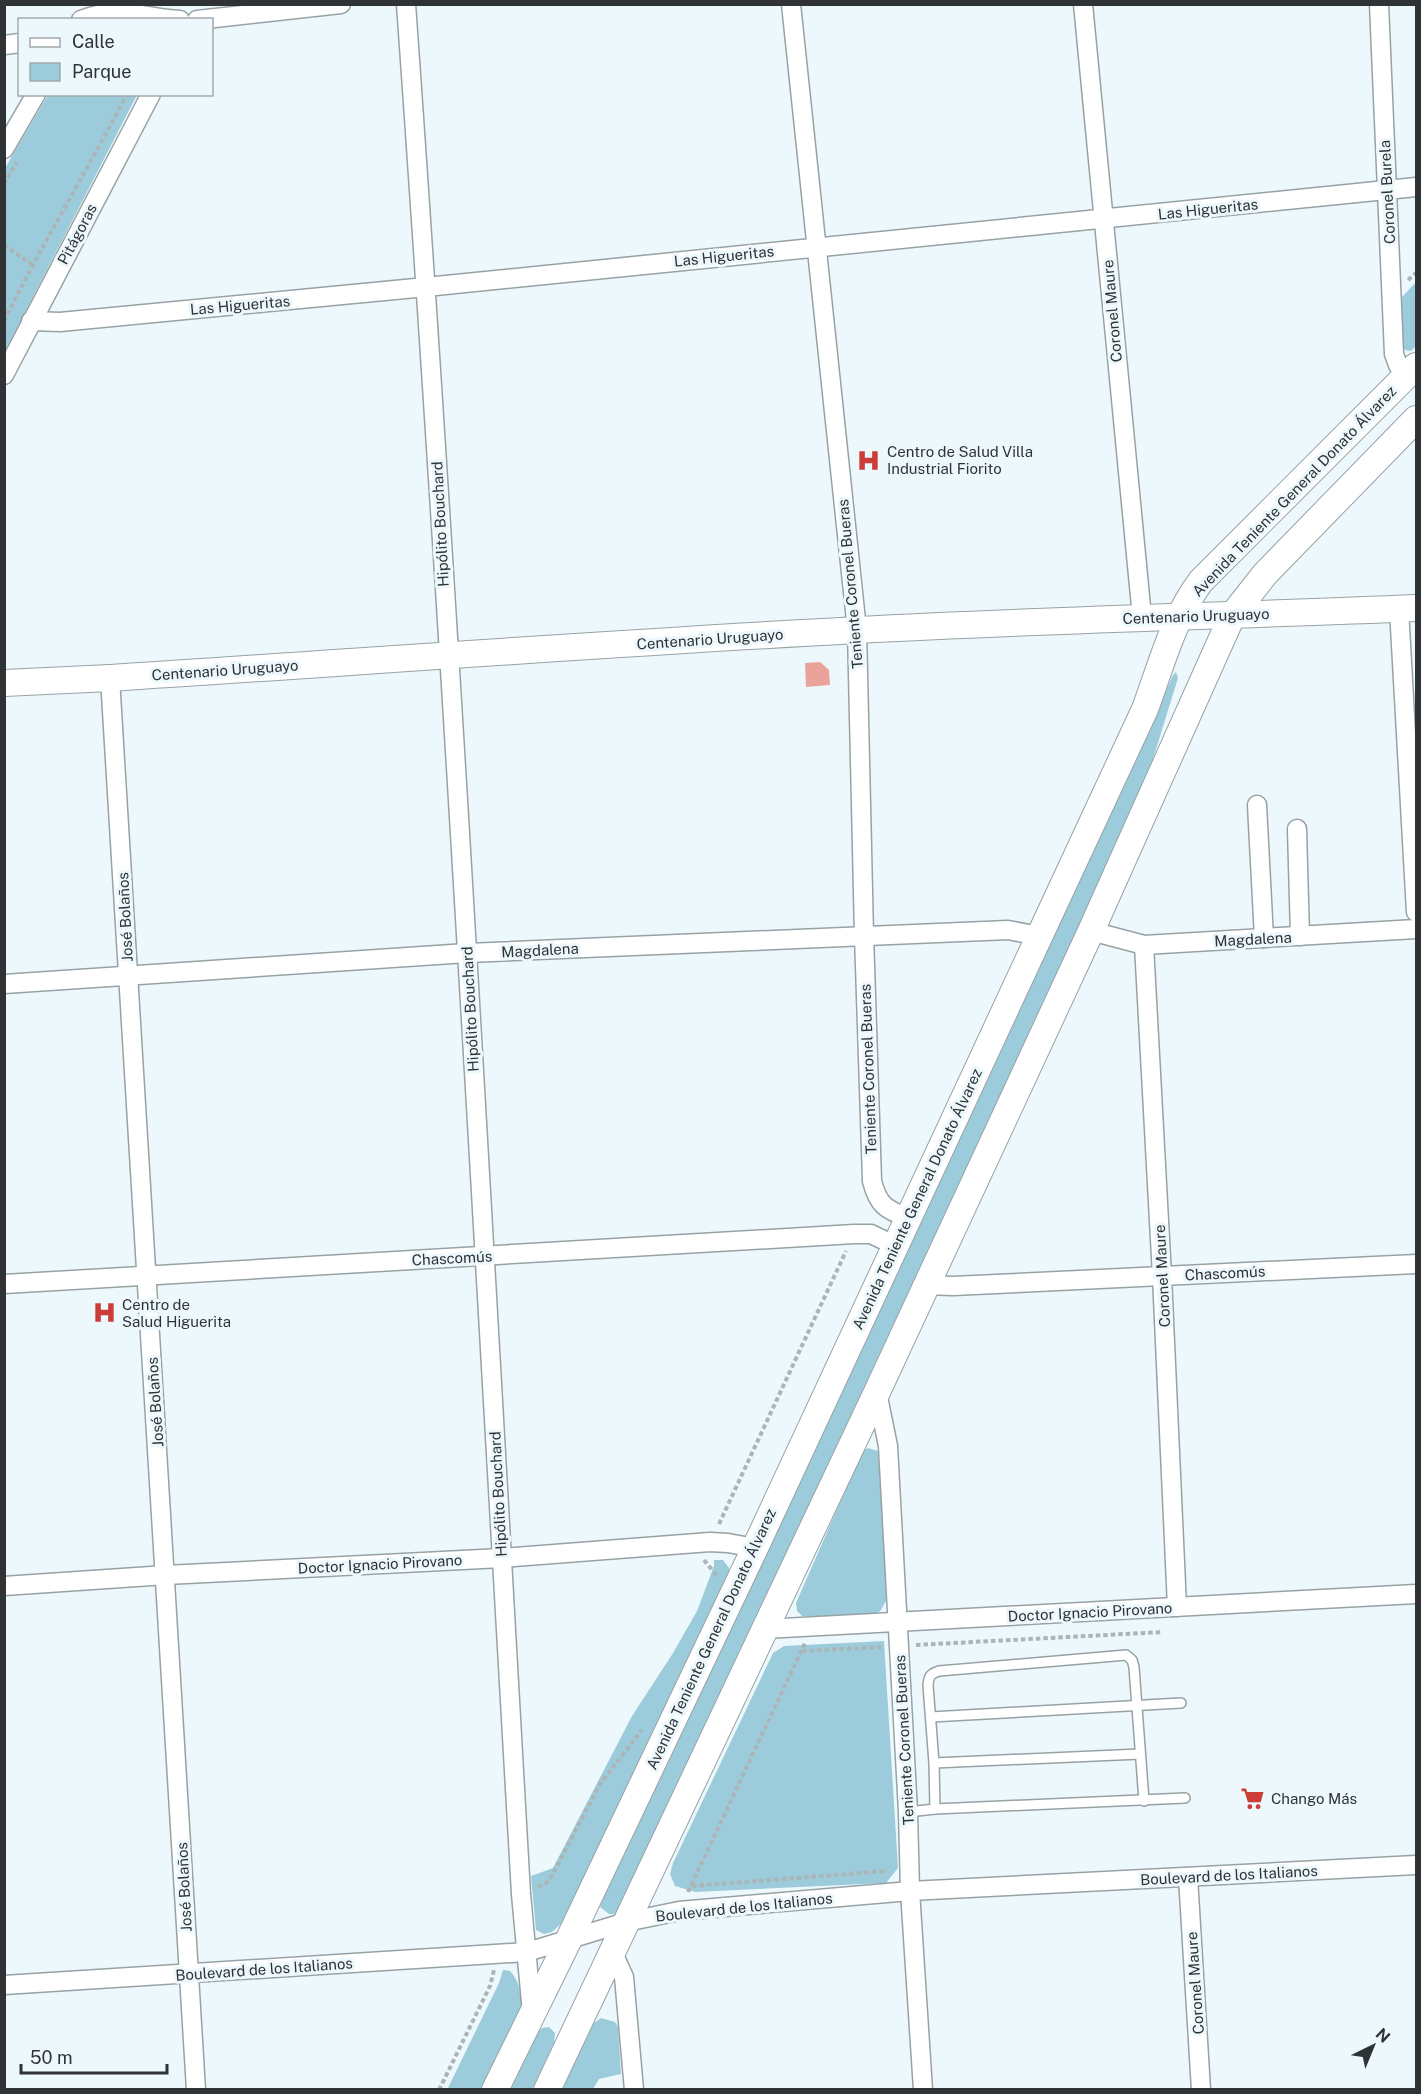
<svg xmlns="http://www.w3.org/2000/svg" width="1421" height="2094" viewBox="0 0 1421 2094" font-family="'Public Sans',sans-serif">
  <rect width="100%" height="100%" fill="#edf8fc"/>
  <!-- green -->
  <g fill="#9cccdb">
    <path d="M48,95H137L5,351V168Z"/>
    <path d="M1416,282V346L1411,351L1405,350L1400,343L1402,297Z"/>
    <path d="M1176,672L1178,678L1145,785L621,1908L615,1914H609L600,1907L602,1900L1173,675Z"/>
    <path d="M868,1448L878,1451L887,1599L881,1610L873,1617L802,1616L797,1611L796,1603L862,1452Z"/>
    <path d="M714,1560H723L729,1568V1576L562,1923L552,1932L544,1934L536,1930L531,1876L553,1868L632,1716L673,1653L697,1611L714,1566Z"/>
    <path d="M884,1641L898,1868L886,1883L695,1892L675,1886L670,1874L673,1863L773,1653L784,1646Z"/>
    <path d="M503,1970L510,1971C520,1982 522,1995 521,2010L484,2089L447,2090L499,1983Z"/>
    <path d="M601,2018L615,2022L618,2027L621,2074L599,2079L593,2089H562L594,2023Z"/>
    <path d="M549,2027L555,2033L554,2043L532,2089H511L537,2033L542,2028Z"/>
  </g>
  <!-- building -->
  <path fill="#eaa39a" d="M820,662L829,670L830,685L806,687L805,663Z"/>
  <g fill="none" stroke-linecap="round" stroke-linejoin="round">
    <defs>
      <g id="service">
        <path d="M931,1717L1181,1703"/>
        <path d="M934,1763L1140,1754"/>
        <path d="M935,1809L934,1763L928,1685C929,1676 930,1674 939,1671L1126,1655L1132,1660L1134,1667L1144,1801"/>
        <path d="M908,1812L935,1809L1185,1798"/>
      </g>
      <g id="minor">
        <path d="M406,4C451,634 485,1264 521,1894L532,2013"/>
        <path d="M791,4L857,630L864,935L872,1181C878,1205 886,1210 909,1218"/>
        <path d="M1083,4L1142,617"/>
        <path d="M1379,4L1394,354L1398,365L1406,377"/>
        <path d="M81,20C122,4 140,18 180,20"/>
        <path d="M197,20L341,4"/>
        <path d="M4,45L20,43"/>
        <path d="M4,149L36,94"/>
        <path d="M31,321L60,322L426,287L1416,187"/>
        <path d="M4,375L151,94"/>
        <path d="M1399,609L1416,912"/>
        <path d="M110,678L196,2090"/>
        <path d="M1257,805L1264,938"/>
        <path d="M1297,829L1300,936"/>
        <path d="M1091,931L1144,945L1416,929"/>
        <path d="M1144,945L1162,1276L1177,1607"/>
        <path d="M4,984L467,953L1008,930L1039,936"/>
        <path d="M4,1284L854,1234H871L896,1246"/>
        <path d="M925,1285L953,1286L1416,1264"/>
        <path d="M877,1392L888,1446L908,1812L910,1891L923,2090"/>
        <path d="M4,1586L166,1575L502,1558L710,1542L728,1543L755,1548"/>
        <path d="M764,1629L1416,1594"/>
        <path d="M1188,1877L1201,2090"/>
        <path d="M613,1953L624,1977L634,2090"/>
        <path d="M4,1985L527,1952L626,1922L679,1911L910,1891L1416,1865"/>
      </g>
      <g id="secondary">
        <path d="M4,683L110,678C359,662 609,643 858,630C1044,620 1230,616 1416,608"/>
        <path d="M495,2090L569,1939L755,1548L1145,709C1161,666 1173,618 1201,581L1416,366"/>
        <path d="M547,2090L877,1392L1091,931L1232,616L1265,574L1416,419"/>
      </g>
    </defs>
    <!-- service casing -->
    <use href="#service" stroke="#97a2a5" stroke-width="12"/>
    <!-- minor casing -->
    <use href="#minor" stroke="#97a2a5" stroke-width="21"/>
    <!-- secondary casing -->
    <use href="#secondary" stroke="#97a2a5" stroke-width="28"/>
    <!-- path -->
    <g stroke="#abb4b7" stroke-width="4" stroke-dasharray="4.5 3" stroke-linecap="butt">
      <path d="M4,184L17,162"/>
      <path d="M4,245L33,265"/>
      <path d="M1408,280L1416,273"/>
      <path d="M4,321C42,244 87,171 127,94"/>
      <path d="M719,1524L846,1251"/>
      <path d="M704,1560L717,1576L716,1578"/>
      <path d="M916,1645L1163,1632"/>
      <path d="M802,1651L882,1647"/>
      <path d="M692,1886L887,1871"/>
      <path d="M538,1887L549,1881L600,1784L642,1730"/>
      <path d="M688,1892L805,1643"/>
      <path d="M439,2090L490,1986L494,1970"/>
    </g>
    <!-- service -->
    <use href="#service" stroke="#fff" stroke-width="9"/>
    <!-- minor -->
    <use href="#minor" stroke="#fff" stroke-width="18"/>
    <!-- secondary -->
    <use href="#secondary" stroke="#fff" stroke-width="26"/>
  </g>
  <!-- icons -->
  <defs>
    <symbol id="hospital-bare" viewBox="-9 -9 18 18"><path d="M-5-5h3v3.5h4V-5h3V5h-3V1.5h-4V5h-3Z" fill="#cb3d36" stroke="#edf8fc" stroke-width="2.5" paint-order="stroke"/></symbol>
    <symbol id="supermarket-bare" viewBox="-9 -9 18 18"><path d="M-6-5.5h2.5l.6 2H6L4.5 2H-2.5L-4.4-4H-6ZM-1.5 3.2a1.3 1.3 0 1 0 .1 0ZM3 3.2a1.3 1.3 0 1 0 .1 0Z" fill="#cb3d36" stroke="#edf8fc" stroke-width="2.5" paint-order="stroke"/></symbol>
  </defs>
  <g fill-rule="evenodd">
    <use href="#hospital-bare" x="852" y="444" width="33" height="33"/>
    <use href="#hospital-bare" x="88" y="1296" width="33" height="33"/>
    <use href="#supermarket-bare" x="1236" y="1782" width="33" height="33"/>
  </g>
  <g text-anchor="middle" dominant-baseline="central" stroke-width="6" stroke-linejoin="round" paint-order="stroke">
    <!-- street labels -->
    <g font-size="15" fill="#2f3335" stroke="#edf8fc">
      <text transform="translate(1387 192) rotate(-93)">Coronel Burela</text>
      <text transform="translate(1208 209) rotate(-6)">Las Higueritas</text>
      <text transform="translate(77 234) rotate(-62)">Pitágoras</text>
      <text transform="translate(724 256) rotate(-6)">Las Higueritas</text>
      <text transform="translate(240 305) rotate(-5)">Las Higueritas</text>
      <text transform="translate(1112 311) rotate(-95)">Coronel Maure</text>
      <text transform="translate(1294 491) rotate(-46)">Avenida Teniente General Donato Álvarez</text>
      <text transform="translate(440 524) rotate(-93)">Hipólito Bouchard</text>
      <text transform="translate(850 584) rotate(-95)">Teniente Coronel Bueras</text>
      <text transform="translate(1196 616) rotate(-2)">Centenario Uruguayo</text>
      <text transform="translate(710 639) rotate(-4)">Centenario Uruguayo</text>
      <text transform="translate(225 670) rotate(-4)">Centenario Uruguayo</text>
      <text transform="translate(125 917) rotate(-93)">José Bolaños</text>
      <text transform="translate(1253 939) rotate(-3)">Magdalena</text>
      <text transform="translate(540 950) rotate(-3)">Magdalena</text>
      <text transform="translate(470 1009) rotate(-93)">Hipólito Bouchard</text>
      <text transform="translate(868 1069) rotate(-92)">Teniente Coronel Bueras</text>
      <text transform="translate(917 1199) rotate(-65)">Avenida Teniente General Donato Álvarez</text>
      <text transform="translate(452 1258) rotate(-3)">Chascomús</text>
      <text transform="translate(1225 1273) rotate(-3)">Chascomús</text>
      <text transform="translate(1162 1276) rotate(-93)">Coronel Maure</text>
      <text transform="translate(155 1402) rotate(-94)">José Bolaños</text>
      <text transform="translate(498 1494) rotate(-93)">Hipólito Bouchard</text>
      <text transform="translate(380 1564) rotate(-3)">Doctor Ignacio Pirovano</text>
      <text transform="translate(1090 1612) rotate(-3)">Doctor Ignacio Pirovano</text>
      <text transform="translate(711 1639) rotate(-65)">Avenida Teniente General Donato Álvarez</text>
      <text transform="translate(904 1740) rotate(-93)">Teniente Coronel Bueras</text>
      <text transform="translate(1229 1875) rotate(-3)">Boulevard de los Italianos</text>
      <text transform="translate(184 1887) rotate(-93)">José Bolaños</text>
      <text transform="translate(744 1907) rotate(-6)">Boulevard de los Italianos</text>
      <text transform="translate(264 1969) rotate(-4)">Boulevard de los Italianos</text>
      <text transform="translate(1195 1983) rotate(-94)">Coronel Maure</text>
    </g>
    <!-- poi labels -->
    <g font-size="15" fill="#2f3335" stroke="#edf8fc" text-anchor="start">
      <text x="887" y="451">Centro de Salud Villa<tspan x="887" dy="17">Industrial Fiorito</tspan></text>
      <text x="122" y="1304">Centro de<tspan x="122" dy="17">Salud Higuerita</tspan></text>
      <text x="1271" y="1798">Chango Más</text>
    </g>
  </g>
  <!-- border -->
  <rect width="1421" height="2094" fill="none" stroke="#2f3335" stroke-width="12"/>
  <!-- legend -->
  <rect x="18" y="18" width="195" height="78" fill="#edf8fc" stroke="#a1a9ac" stroke-width="1.5"/>
  <rect x="30" y="38" width="30" height="9" fill="#ffffff" stroke="#a1a9ac" stroke-width="1.5"/>
  <text x="72" y="48" font-size="18" fill="#2f3335">Calle</text>
  <rect x="30" y="63" width="30" height="18" fill="#9cccdb" stroke="#a1a9ac" stroke-width="1.5"/>
  <text x="72" y="78" font-size="18" fill="#2f3335">Parque</text>
  <!-- north arrow -->
  <g transform="translate(1373 2046) rotate(43)" stroke="#edf8fc" stroke-width="4.5" paint-order="stroke">
  <path d="M0-4.5L10 22L0 15L-10 22Z" fill="#2f3335"/>
  <text y="-9" font-size="16" font-weight="bold" text-anchor="middle" fill="#2f3335">N</text>
  </g>
  <!-- scale -->
  <path d="M21 2064v9h146v-9" fill="none" stroke="#2f3335" stroke-width="3"/>
  <text x="30" y="2064" font-size="18" fill="#2f3335" stroke="#edf8fc" stroke-width="4.5" paint-order="stroke">50 m</text>
</svg>
